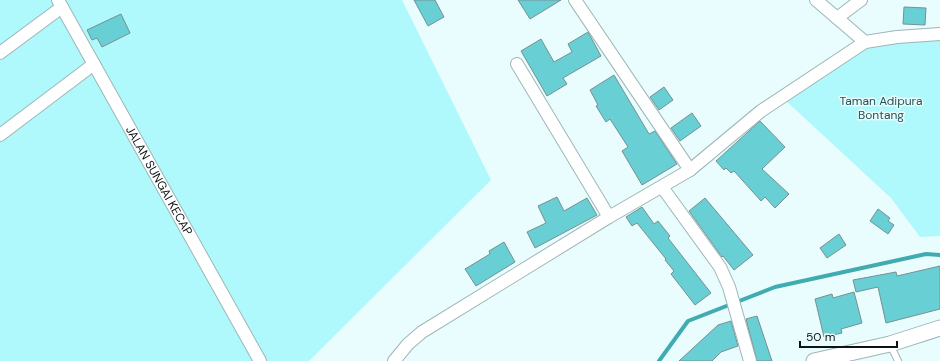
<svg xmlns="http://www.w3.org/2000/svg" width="940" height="361" viewBox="0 0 940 361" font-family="'DM Sans',sans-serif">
  <rect width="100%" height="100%" fill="#e9fdfe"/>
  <!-- green -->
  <g fill="#aff8fb">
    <path d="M0,0H402L491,180L309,361H0Z"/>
    <path d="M940,38V236L920,237L891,198L784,99L876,42Z"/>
  </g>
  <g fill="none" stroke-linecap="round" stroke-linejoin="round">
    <!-- stream -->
    <path stroke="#40abb0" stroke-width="4" d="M659,361L688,321L775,287L926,254L940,255"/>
  </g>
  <!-- building -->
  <g fill="#68cfd4" stroke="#789091">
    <path d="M414,0H435L444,17L428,26Z"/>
    <path d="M518,0H561L530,19Z"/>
    <path d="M904,7L926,8L925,25L903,24Z"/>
    <path d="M121,14L130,33L102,47L97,38L92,40L87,30Z"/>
    <path d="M588,32L601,56L563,78L567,84L547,96L521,51L541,39L554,62L572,52L568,44Z"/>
    <path d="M614,75L649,134L655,131L677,164L642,185L622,151L628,147L610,119L606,122L596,106L598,105L590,90Z"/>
    <path d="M664,87L673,100L659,110L650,97Z"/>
    <path d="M692,113L701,126L680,141L671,128Z"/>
    <path d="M760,121L785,147L762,169L789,194L775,208L765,197L761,201L734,171L731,173L726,168L724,170L716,161Z"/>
    <path d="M557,197L564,211L587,198L597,215L535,248L527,232L546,223L538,206Z"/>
    <path d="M705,198L753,255L734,270L723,256L722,257L689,211Z"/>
    <path d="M642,207L654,224L658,221L670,236L668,238L711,293L695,305L671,274L674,271L665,260L666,259L637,223L632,226L626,217Z"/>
    <path d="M878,209L890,218L888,221L894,225L888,234L870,221Z"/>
    <path d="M839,234L846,245L827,258L820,248Z"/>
    <path d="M504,242L515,262L476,286L465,269L490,254L489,251Z"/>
    <path d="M940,266V309L886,323L878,287L856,292L853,280L896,272L897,276Z"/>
    <path d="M854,292L862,323L841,329L842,333L824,337L815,299L832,294L833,298Z"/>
    <path d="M757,316L772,361H757L746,319Z"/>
    <path d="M731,321L738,346L721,352L712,361H679L718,325Z"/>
  </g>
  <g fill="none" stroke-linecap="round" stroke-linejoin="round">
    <defs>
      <path id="service" d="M890,344L898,361"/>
      <g id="minor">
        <path id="s1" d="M58,0L260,361"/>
        <path d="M816,0L865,42"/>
        <path d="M837,18L861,0"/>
        <path d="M0,53L62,7"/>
        <path d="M517,64L609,217"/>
        <path d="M0,135L94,64"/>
        <path d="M690,170L761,111L865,42L897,37L940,34"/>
        <path d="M662,187L720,267L729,287L750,361"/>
        <path d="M394,361L408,344L422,332L609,217L690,170L575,0"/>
      </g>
      <path id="tertiary" d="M814,361L890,344L940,328"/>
    </defs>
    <!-- service casing -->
    <use href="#service" stroke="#9eb6b7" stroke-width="8"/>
    <!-- minor casing -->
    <use href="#minor" stroke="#9eb6b7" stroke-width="14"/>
    <!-- tertiary casing -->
    <use href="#tertiary" stroke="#9eb6b7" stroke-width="17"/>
    <!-- service -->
    <use href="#service" stroke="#fff" stroke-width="6"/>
    <!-- minor -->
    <use href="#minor" stroke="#fff" stroke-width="12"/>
    <!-- tertiary -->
    <use href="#tertiary" stroke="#fff" stroke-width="15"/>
  </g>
  <g text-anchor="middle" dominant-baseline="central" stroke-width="3" stroke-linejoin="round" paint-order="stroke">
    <!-- park labels -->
    <g font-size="12" fill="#245254" stroke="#e9fdfe">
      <text x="881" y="101">Taman Adipura<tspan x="881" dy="14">Bontang</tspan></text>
    </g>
    <!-- street labels -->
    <g font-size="12" fill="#0c1415" stroke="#e9fdfe">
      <text stroke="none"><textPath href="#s1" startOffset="207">JALAN SUNGAI KECAP</textPath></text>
    </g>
  </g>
  <!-- scale -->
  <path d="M800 341v6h97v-6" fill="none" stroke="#0c1415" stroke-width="2"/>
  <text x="806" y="341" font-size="12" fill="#0c1415" stroke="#e9fdfe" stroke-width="3" paint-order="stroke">50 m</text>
</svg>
